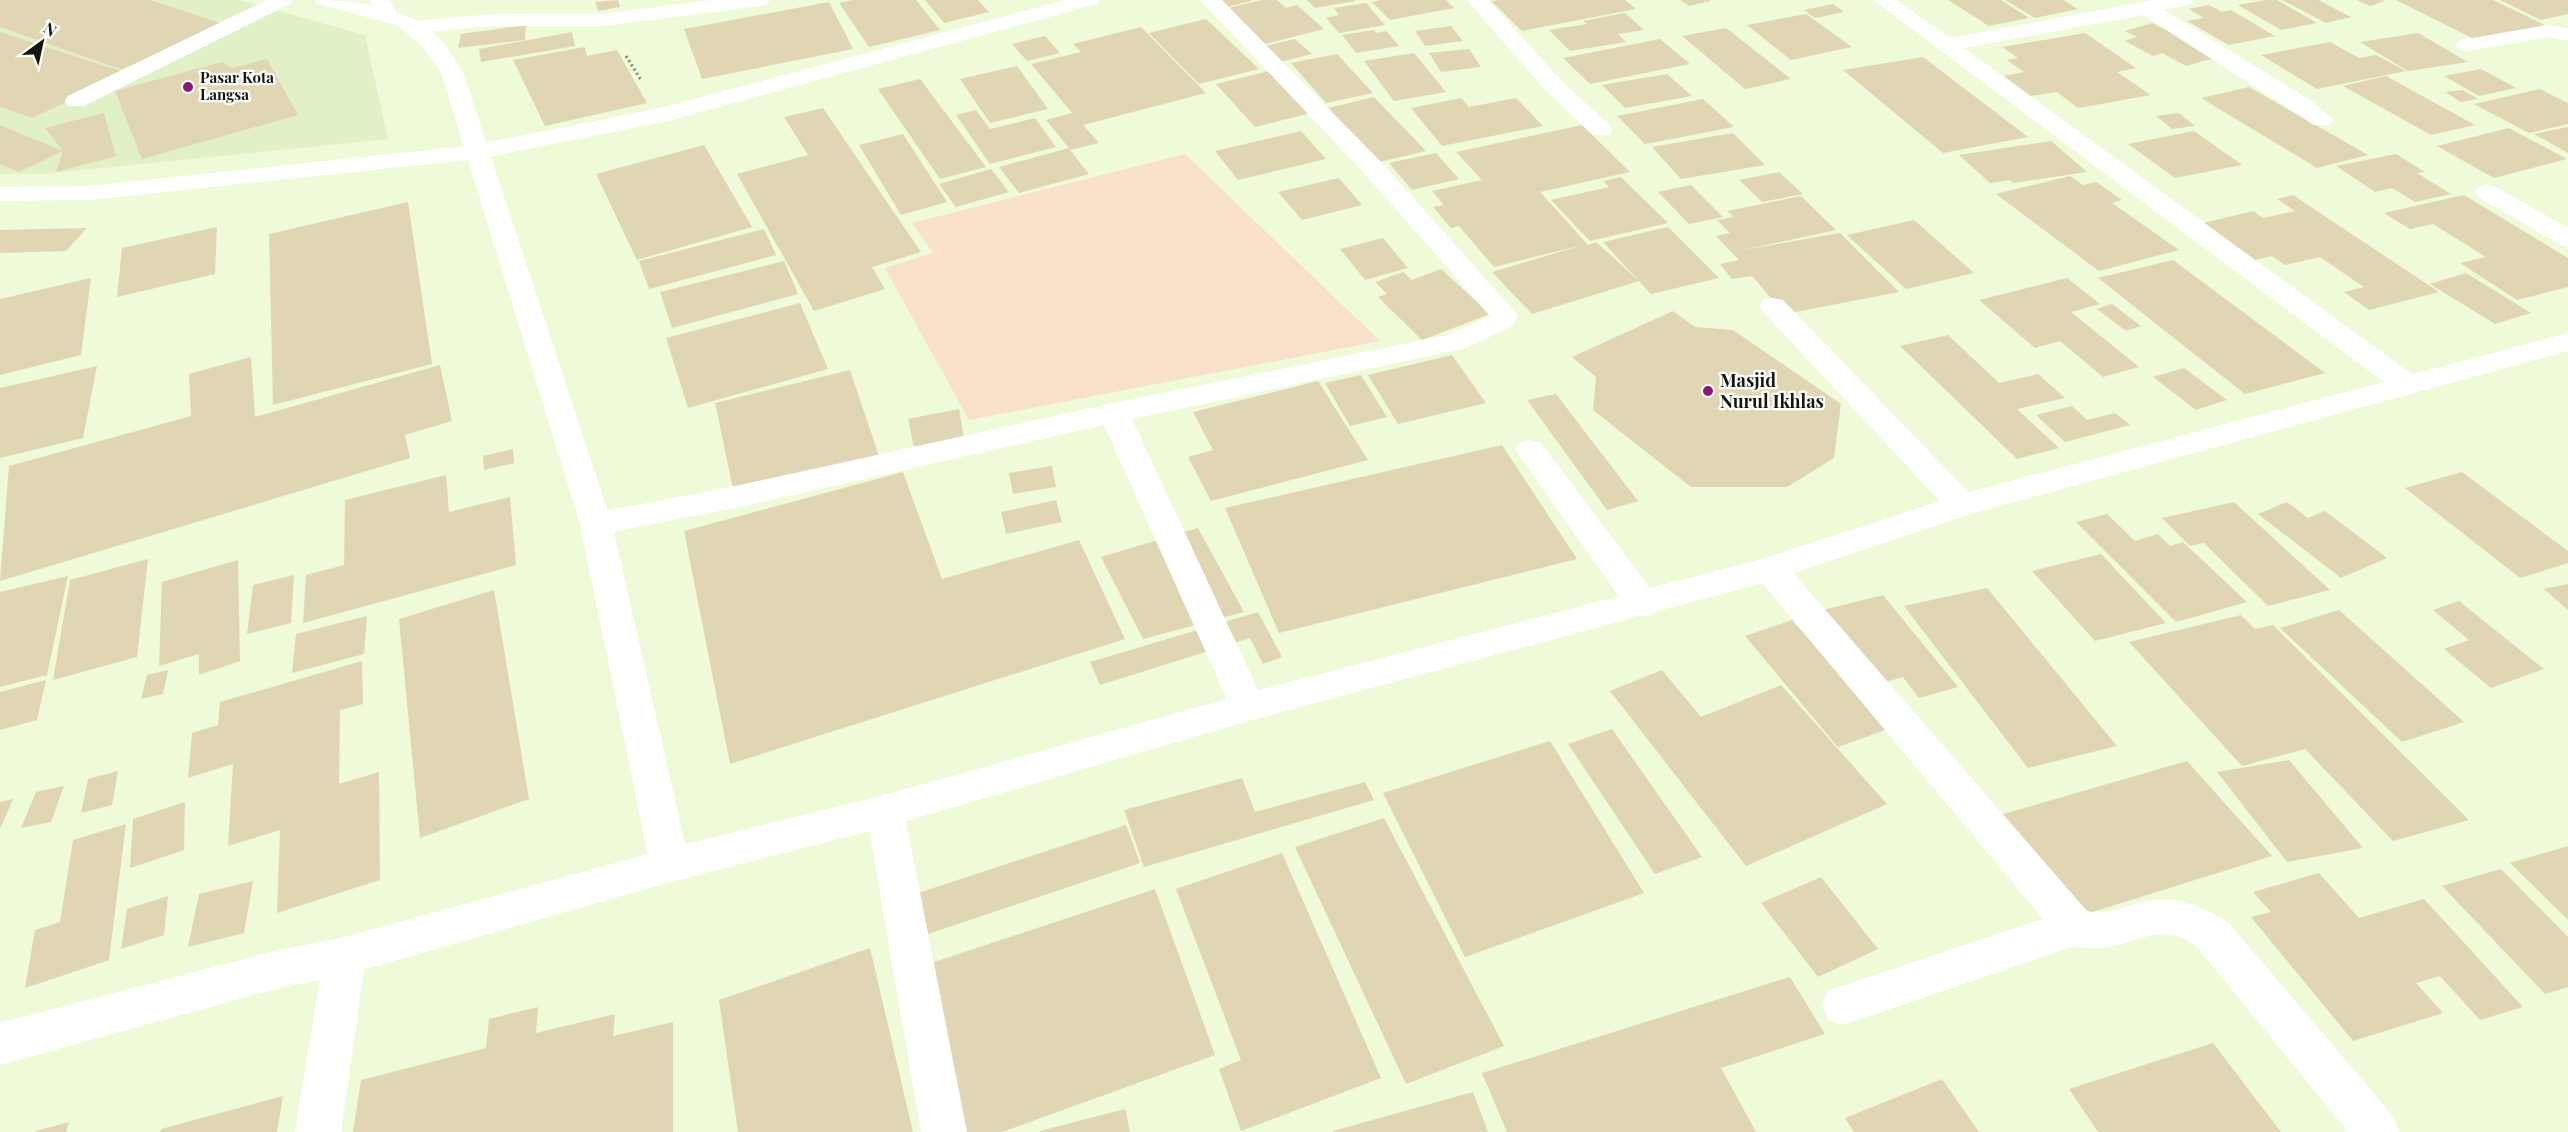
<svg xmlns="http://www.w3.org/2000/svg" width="2568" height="1132" viewBox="0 0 2568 1132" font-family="'Playfair Display',serif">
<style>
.built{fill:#e2f0c7}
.green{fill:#f8e0cb}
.building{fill:#e0d6b4}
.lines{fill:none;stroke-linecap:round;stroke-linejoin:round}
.path{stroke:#7f8771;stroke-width:3;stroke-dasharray:2 3;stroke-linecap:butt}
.minor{fill:#fff;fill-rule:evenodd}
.secondary{fill:#fff;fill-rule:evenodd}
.trunk{fill:#fff;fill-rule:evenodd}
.poi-dot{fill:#8d1879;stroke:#fff;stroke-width:2}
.labels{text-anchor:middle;stroke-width:4.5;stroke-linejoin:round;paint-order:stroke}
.far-poi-label{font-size:15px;font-weight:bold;fill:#14180c;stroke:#fff;text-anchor:start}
.poi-label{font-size:18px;font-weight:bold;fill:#14180c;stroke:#fff;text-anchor:start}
</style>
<rect width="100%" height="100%" fill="#eefad8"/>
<!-- built -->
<path class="built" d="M0,0H239L365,35L388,139L44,174H0Z"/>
<!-- green -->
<path class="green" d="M1185,154L1380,341L969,420L885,268L933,253L912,223Z"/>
<!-- building -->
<path class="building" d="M0,0H150L226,25L126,71L0,27Z
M618,0L620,7L598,11L595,2Z
M852,0H916L940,30L869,47L839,3Z
M925,0H978L989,12L944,23Z
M1215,0H1251V1L1223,8Z
M1262,0H1277L1286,8L1297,5L1324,29L1257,46L1219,10Z
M1307,0H1355V1L1315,8Z
M1381,0H1446L1454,8L1390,20L1372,2Z
M1499,0H1625L1636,9L1522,31L1491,1Z
M1680,0H1710V1L1689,6Z
M1948,0H2001L2029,18L1989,26Z
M2005,0H2063L2078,9L2035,18Z
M2266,0H2277L2317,23L2281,30L2238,5Z
M2282,0H2318L2351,17L2326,23Z
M2357,0H2382L2385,1L2370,6Z
M2396,0H2493L2545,25L2476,40Z
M2500,0H2568V14L2541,20Z
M829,2L853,49L702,79L684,29Z
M1366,3L1385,25L1339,33L1326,18L1339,15L1334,8Z
M1833,4L1844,12L1815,18L1804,10Z
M2209,5L2222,12L2231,10L2275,36L2229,45L2187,21L2204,18L2189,9Z
M1625,13L1644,30L1618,34L1626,42L1570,51L1549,30L1587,24L1583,21Z
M1806,14L1852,47L1791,60L1747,25Z
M1206,19L1259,69L1199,84L1149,33Z
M2152,23L2218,57L2186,66L2162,53L2153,56L2125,41L2137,37L2125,31Z
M526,25L525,40L458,48L461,34Z
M1451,26L1463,41L1425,46L1415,31Z
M1141,27L1206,93L1083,125L1099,143L1070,150L1089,174L1019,193L999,167L1069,148L1046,120L1072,113L1031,64L1081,52L1073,44Z
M1726,28L1791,79L1745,89L1682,36Z
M1374,30L1376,33L1386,31L1399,46L1356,53L1342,35Z
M0,32L127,73L32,118L0,107Z
M572,32L575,46L481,62L479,49Z
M2085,33L2136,68L2117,72L2151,95L2078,108L2057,92L2031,96L2004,76L2024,72L2007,60L2018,58L2002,47Z
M2418,33L2468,62L2408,71L2360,42Z
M1045,36L1060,53L1027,61L1012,44Z
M1295,39L1312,54L1276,63L1260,47Z
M1660,39L1690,64L1590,84L1563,58Z
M2330,42L2359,58L2376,55L2406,71L2317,89L2261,55Z
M585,47L587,56L617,50L647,103L545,126L513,60Z
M1469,49L1481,67L1441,72L1429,53Z
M1414,53L1446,92L1394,101L1364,61Z
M1337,54L1373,93L1326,103L1291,63Z
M1923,57L2028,137L1943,153L1843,70Z
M267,59L298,115L142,159L115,91L222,62L232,68Z
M1017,66L1048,109L990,123L960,79Z
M2481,69L2516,88L2479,96L2444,76Z
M1269,71L1311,113L1255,127L1216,84Z
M1667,74L1692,96L1625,108L1602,85Z
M2386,76L2475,125L2431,135L2343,86Z
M920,79L986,167L940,179L878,89Z
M2249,87L2368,155L2317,168L2201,98Z
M2540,89L2568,103V124L2529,133L2474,104Z
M2463,90L2478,99L2461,102L2445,92Z
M1374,97L1426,151L1375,163L1324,109Z
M1461,98L1469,107L1516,98L1543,126L1442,146L1411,108Z
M1703,99L1734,127L1645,144L1617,116Z
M823,108L921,252L872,267L885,289L814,311L737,174L808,155L784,117Z
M976,110L990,129L1035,118L1056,147L990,164L956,115Z
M104,113L116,156L56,172L63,151L45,128Z
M2179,113L2195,126L2172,129L2156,116Z
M0,125L63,151L19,172L0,164Z
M1582,125L1630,172L1540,192L1588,245L1596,242L1639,281L1532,314L1492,272L1583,245L1494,267L1459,226L1451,228L1433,207L1444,205L1432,191L1482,180L1456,152Z
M2568,127V153L2534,134Z
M2509,128L2567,159L2494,178L2437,146Z
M1301,131L1326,159L1238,180L1215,151Z
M2194,131L2242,165L2175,178L2128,144Z
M1733,133L1765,165L1681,179L1652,147Z
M903,134L947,202L901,215L859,145Z
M2051,141L2087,172L2013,183L2010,180L1990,183L1959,155Z
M704,145L752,227L637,260L596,174Z
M1436,153L1459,179L1412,190L1389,163Z
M2396,154L2425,172L2417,173L2451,194L2415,202L2392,188L2375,192L2336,166Z
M991,169L1009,192L956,207L939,184Z
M1779,172L1803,194L1762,202L1739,180Z
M2070,176L2083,185L2096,182L2122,200L2112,203L2179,250L2099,271L1996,194Z
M1621,177L1668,223L1590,241L1551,200L1609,187L1603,181Z
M1339,178L1362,205L1302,220L1278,192Z
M1691,185L1723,217L1689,224L1658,192Z
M2293,195L2439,292L2369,310L2344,292L2364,287L2320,257L2285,265L2272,256L2251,261L2199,224L2253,211L2263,218L2295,211L2277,199Z
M2464,195L2568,258V287L2517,300L2460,263L2486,257L2433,224L2410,229L2384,213Z
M1801,196L1836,230L1743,250L1840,233L1899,292L1785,314L1752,276L1732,279L1720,264L1739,260L1716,236L1730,233L1717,220L1734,217L1727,211Z
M408,202L432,364L273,405L269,234Z
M1914,220L1974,273L1906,289L1847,235Z
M217,227L215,274L117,297L122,248Z
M1668,227L1719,278L1651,294L1603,242Z
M87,228L66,251L0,253V230Z
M764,229L776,255L649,289L639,261Z
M1383,238L1408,268L1365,280L1340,249Z
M2173,260L2325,373L2245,394L2098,278Z
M784,261L798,294L672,328L660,292Z
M1441,269L1490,314L1422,340L1378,297L1387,294L1375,282L1403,272L1412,280Z
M2466,273L2531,313L2495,324L2430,284Z
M91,278L81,355L0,375V299Z
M2067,278L2100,304L2071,312L2139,367L2103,377L2060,341L2035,348L1979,300Z
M800,303L828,369L688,408L666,338Z
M2112,304L2141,326L2126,331L2097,309Z
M1673,311L1695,327L1733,330L1841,404L1834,458L1787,487H1691L1593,410L1596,377L1572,357Z
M1948,335L1999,383L2038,374L2065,398L2017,409L2059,448L2017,459L1900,346Z
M1452,355L1486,403L1398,424L1368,375Z
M251,357L255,417L440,365L452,421L405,435L410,458L0,581L9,466L191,416L189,374Z
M97,366L83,438L0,458V388Z
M2184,368L2227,400L2196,410L2153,377Z
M850,370L879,456L734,493L715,403Z
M1361,375L1387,417L1350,426L1325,383Z
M1318,381L1368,460L1211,501L1188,457L1213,450L1193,412Z
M1556,394L1638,501L1607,510L1527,400Z
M2072,406L2087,420L2115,413L2130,425L2065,442L2036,415Z
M959,409L964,438L914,448L908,419Z
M1502,445L1577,559L1279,633L1225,508Z
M513,449L514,463L484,470L483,456Z
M1052,466L1056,487L1013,494L1009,473Z
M903,472L942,579L1079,540L1125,639L730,764L684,531Z
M2462,472L2568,551V563L2520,578L2405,488Z
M446,475L449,512L510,497L516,565L303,623L306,575L344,565L345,500Z
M1056,500L1062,522L1006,534L1001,512Z
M2234,502L2330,590L2268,606L2204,543L2190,546L2162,518Z
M2287,502L2308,518L2325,511L2387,558L2341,578L2258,514Z
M2107,514L2135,541L2158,534L2170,546L2183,542L2247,602L2176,622L2076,522Z
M1198,528L1244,612L1143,639L1101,557Z
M2101,554L2166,623L2095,641L2032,571Z
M148,559L137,657L53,680L70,580Z
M238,560L240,661L199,675V654L159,666L162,582Z
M294,575L291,623L247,634L253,585Z
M68,576L47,675L0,687V592Z
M2568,584V610L2544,589Z
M1987,588L2117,746L2028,768L1904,606Z
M494,590L529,799L420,838L399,619Z
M1883,595L1958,687L1919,698L1903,677L1879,684L1823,610Z
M2459,601L2544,669L2491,688L2444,649L2469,640L2433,610Z
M2339,610L2464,722L2402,742L2280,628Z
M1258,612L1282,657L1263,664L1250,638L1100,685L1090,662Z
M2241,615L2255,629L2273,625L2469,820L2393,841L2305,749L2242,766L2129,642Z
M367,616L364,654L292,673L296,634Z
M1792,620L1888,729L1838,747L1745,636Z
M362,661L363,704L340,710L339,784L379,772L380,880L277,913L280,830L228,846L233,764L188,778L192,733L218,725L220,702Z
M168,670L163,694L141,699L147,675Z
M1662,670L1701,717L1781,685L1887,804L1746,866L1610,691Z
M46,680L37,720L0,730V692Z
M1612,729L1702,857L1655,874L1568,744Z
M1550,741L1644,893L1465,957L1383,793Z
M2289,760L2363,848L2287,862L2217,772Z
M2187,761L2272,856L2070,919L1993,817Z
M118,771L112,805L81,813L88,779Z
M1242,778L1255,812L1365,782L1374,800L1144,867L1124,810Z
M64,786L51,822L21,828L36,792Z
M13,799L0,829V802Z
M185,802L184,850L130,868L133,819Z
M1384,818L1504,1046L1406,1084L1295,847Z
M126,824L109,960L25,988L35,930L60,922L73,840Z
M1126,825L1140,863L928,934L918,893Z
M2568,846V920L2510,863Z
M1282,853L1381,1078L1241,1131L1219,1069L1241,1060L1176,889Z
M2501,869L2568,937V987L2545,994L2442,886Z
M2319,873L2359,918L2424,899L2523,1007L2480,1020L2440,976L2416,983L2443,1013L2353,1041L2251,917L2271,912L2253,892Z
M1821,877L1878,949L1818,977L1761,903Z
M253,881L244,933L188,947L199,894Z
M1155,889L1215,1055L1002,1132H966L928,964Z
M168,896L164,935L121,949L127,909Z
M870,948L913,1132H738L719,1000Z
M1790,977L1825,1034L1721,1068L1756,1132H1507L1482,1073Z
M538,1007L536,1033L615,1014L613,1036L673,1022V1132H353L361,1080L486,1048L489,1019Z
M2213,1043L2281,1132H2098L2069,1089Z
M1942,1079L1979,1132H1854L1845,1118Z
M1473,1092L1488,1132H1333V1131Z
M283,1096L277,1132H160L161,1129Z
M1125,1109L1130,1132H1040V1131Z
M69,1122L66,1132H36V1131Z"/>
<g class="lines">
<!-- path -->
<path class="path" d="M626,56L641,80"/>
<!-- minor -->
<path class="minor" d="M267,0H293L290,4L84,106H68L65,101L68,96Z
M370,0H390L397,15L394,19H380Z
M711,0H770L767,4L760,6L603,26H494L414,33L406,32L403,27L406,22L414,21L494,14H603Z
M1066,0H1100L1097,4L671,120L476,159L90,200L0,201V187L90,186L476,145L661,108Z
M1200,0H1222L1382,163L1518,315L1513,326L1466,348L1132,419L1266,707L1261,717L1248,721L1235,717L1104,425L740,507L596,535L585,532L580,524L585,516L596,513L740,485L1114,403L1448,335L1490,316L1364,173Z
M1467,0H1488L1563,82L1609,125L1613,130L1609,135H1593L1547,92Z
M1873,0H1897L1950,38L2154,0H2194L2191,4L2164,10L2310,100L2334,120L2330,125H2314L2143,15L1964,48L2416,377L2421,384L2416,391L2406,393L2396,391Z
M2547,25L2568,29V41L2547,37L2467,51L2459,50L2456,45L2459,40L2467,39Z
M2487,185L2496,187L2568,228V247L2559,244L2478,197L2475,192L2478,187Z
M1773,298L1783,300L1973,497L1978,505L1973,513L1962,516L1951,513L1763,312L1759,306L1763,300Z
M1530,440L1541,443L1655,595L1660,604L1655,613L1643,617L1631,613L1515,450L1519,443Z
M1770,557L1782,560L2087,911C2104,915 2122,908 2138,903C2172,894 2199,904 2228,922L2393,1116L2400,1132H2348L2198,948C2191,943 2183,936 2173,935C2137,931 2117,955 2075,946L1843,1025L1828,1019L1822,1005L1828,991L2043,919L1758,578L1753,569L1758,560Z
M885,795L899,799L904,811L967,1132H921L866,811L871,799Z
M345,937L360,942L366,956L341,1132H295L324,956L330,942Z"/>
<!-- secondary -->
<path class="secondary" d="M315,0C357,0 403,6 436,35C446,44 455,60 463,72L612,524L690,865L684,877L670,882L656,877L650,865L580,524L441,72L422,46L397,25L318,4Z"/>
<!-- trunk -->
<path class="trunk" d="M2568,333V351L1970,514L1770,581L1248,721L885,827L670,882L345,975L275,989L0,1065V1023L275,951L345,937L670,848L885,795L1248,693L1766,558L1962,494Z"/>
</g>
<!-- markers -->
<g class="poi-dot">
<circle cx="188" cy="87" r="6"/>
<circle cx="1708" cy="391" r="6"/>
</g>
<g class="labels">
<!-- far-poi labels -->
<g class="far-poi-label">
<text x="200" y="83">Pasar Kota<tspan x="200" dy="17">Langsa</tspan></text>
</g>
<!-- poi labels -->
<g class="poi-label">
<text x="1720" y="387">Masjid<tspan x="1720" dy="21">Nurul Ikhlas</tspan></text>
</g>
</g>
<!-- north arrow -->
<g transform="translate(42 42) rotate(33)" stroke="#ffffff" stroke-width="4.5" paint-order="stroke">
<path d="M0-4.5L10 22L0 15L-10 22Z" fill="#14180c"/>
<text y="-9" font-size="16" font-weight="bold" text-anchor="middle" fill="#14180c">N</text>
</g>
</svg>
